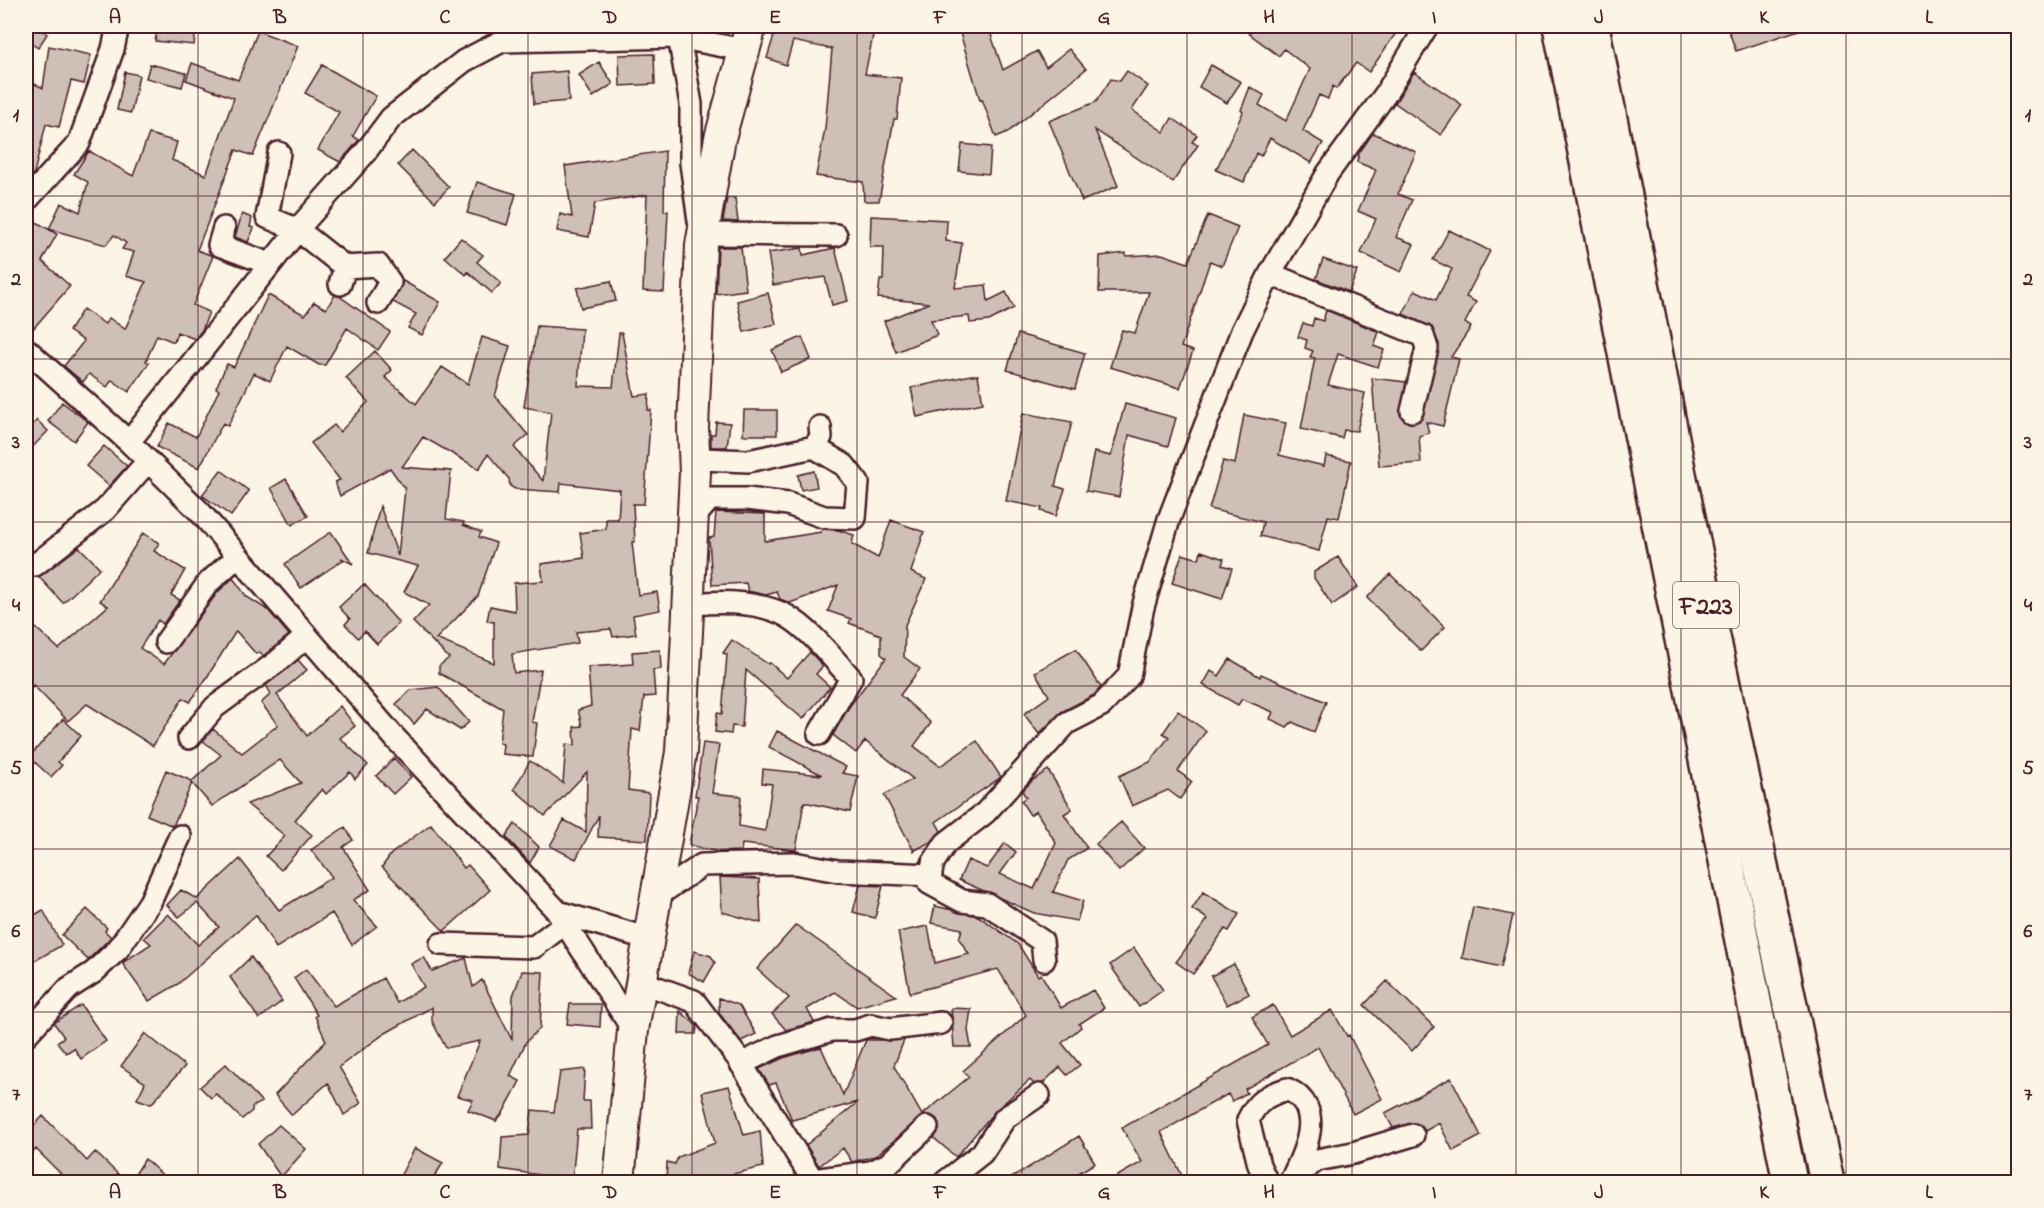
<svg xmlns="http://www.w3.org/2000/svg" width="2044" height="1208" viewBox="0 0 2044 1208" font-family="'Indie Flower',sans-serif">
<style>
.building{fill:#cfc0b7;stroke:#4a1f2b;stroke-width:1.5;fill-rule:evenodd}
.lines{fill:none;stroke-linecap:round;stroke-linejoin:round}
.minor-casing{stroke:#4a1f2b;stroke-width:26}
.secondary-casing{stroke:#4a1f2b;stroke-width:34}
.primary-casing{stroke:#4a1f2b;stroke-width:38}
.minor{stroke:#fcf5e5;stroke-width:21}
.secondary{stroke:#fcf5e5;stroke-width:30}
.primary{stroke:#fcf5e5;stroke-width:33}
.grid{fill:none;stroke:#4a1f2b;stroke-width:1.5;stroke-opacity:0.55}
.labels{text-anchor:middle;stroke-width:4.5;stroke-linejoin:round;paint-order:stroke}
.shield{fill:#fcf5e5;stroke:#7f5f63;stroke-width:1.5}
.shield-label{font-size:26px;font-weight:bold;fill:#4a1f2b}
.neatline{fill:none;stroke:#4a1f2b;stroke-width:2}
.grid-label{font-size:20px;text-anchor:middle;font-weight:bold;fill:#4a1f2b}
</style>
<rect width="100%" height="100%" fill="#fcf5e5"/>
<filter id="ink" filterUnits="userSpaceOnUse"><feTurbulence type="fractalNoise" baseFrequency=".0167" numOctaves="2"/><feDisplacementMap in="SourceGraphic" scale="12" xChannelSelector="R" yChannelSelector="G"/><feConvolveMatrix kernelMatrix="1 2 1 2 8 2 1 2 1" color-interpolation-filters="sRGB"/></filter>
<g filter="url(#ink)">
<!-- building -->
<path class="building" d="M26,26H45L41,30L47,34L38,48L26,40Z
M158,26H196L194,45L155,41Z
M777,26H875L865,74L901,78L897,119H894L879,201H864L863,182L816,176L825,129L832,49L793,41L786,65L767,58Z
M958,26H988L1003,70L1037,51L1046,67L1069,49L1086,69L1008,132L996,137L982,99L980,100Z
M1239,26H1401L1369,72L1356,63L1336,89L1333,86L1328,99L1319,95L1303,131L1323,143L1311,163L1270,138L1261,156L1256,153L1244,182L1216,170L1243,112L1241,110L1250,87L1264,95L1259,105L1286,121L1310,69L1284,49L1279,56Z
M1727,26H1804L1805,28L1736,51Z
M258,31L298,46L253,156L236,150L197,250L213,256L193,305L209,312L202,330L195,339L177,332L174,342L157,335L146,361L149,363L129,392L112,380L107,387L89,374L83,382L64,366L84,341L69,331L83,309L105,324L109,318L125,329L146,282L126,276L134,252L122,249L126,243L114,235L106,245L49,229L61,203L80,212L88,182L74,174L89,151L133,176L149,134L177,142L172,160L206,175L234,98L186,80L192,63L238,80Z
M49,46L91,55L84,84L71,81L59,127L46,124L34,173L26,183V80L43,88Z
M654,54L655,84L620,86L619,55Z
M599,62L613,84L593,97L579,75Z
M150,64L186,73L182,87L146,78Z
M322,65L376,96L353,136L359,140L340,162L318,150L339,112L305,93Z
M1211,65L1241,82L1227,103L1199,87Z
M567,71L569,101L534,104L532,74Z
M1127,71L1148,86L1132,110L1164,132L1172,118L1197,135L1192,142L1198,145L1173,182L1095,130L1118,186L1082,201L1049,121L1096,102L1111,79L1120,81Z
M125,72L139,75L131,113L117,110Z
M1414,72L1462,105L1441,135L1395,103Z
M1373,133L1416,152L1398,194L1412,200L1396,237L1414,244L1401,272L1361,253L1376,219L1358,211L1376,170L1357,162L1359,153Z
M962,144L991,147L989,174L959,171Z
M412,150L449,187L435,202L398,165Z
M665,151L664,211H668L664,292L643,291L647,195L595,203L589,237L557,231L560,214L572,217L565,166Z
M477,182L516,194L507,225L467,213Z
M727,198H735L738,222L723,221Z
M242,214L252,218L250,227L254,228L248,242L235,237Z
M1208,215L1238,227L1222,266L1210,261L1181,347L1193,351L1180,388L1110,367L1122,330L1135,333L1149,292H1099L1100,256L1126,253V256L1162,254L1188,263Z
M26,216L57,234L42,261L70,286L26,337Z
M871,216L947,220L946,241L962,243L955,288L986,285L988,301L1006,292L1014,308L989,321L970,323L969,316L931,320L937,335L896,352L884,321L929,303L878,298L880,280H883L884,247H870Z
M1449,230L1490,251L1466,297L1476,302L1465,323L1471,327L1451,357L1459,359L1443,426L1426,422L1429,433L1419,436L1421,463L1379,466L1372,378L1406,382L1400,415L1410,423L1422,419L1439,344L1432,327L1403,314L1415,290L1436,300L1452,269L1433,260Z
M461,238L483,255L477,262L501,283L492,293L468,272L466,275L445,257Z
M718,247H741L746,290L716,294Z
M802,248L803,255L835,248L848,301L832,305L825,277L773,285L768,253Z
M1323,259L1357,271L1349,292L1316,279Z
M403,281L440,302L422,335L408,328L416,314L393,302Z
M611,281L616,301L581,308L577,288Z
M768,293L776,324L744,332L737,301Z
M268,295L305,315L314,302L326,309L335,295L339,296L390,332L378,350L347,328L325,365H319L287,346L270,381L254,373L228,426L223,423L199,468L157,447L169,423L196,437L219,390L216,388L227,364L234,367Z
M1326,310L1379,332L1374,346L1384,350L1378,367L1338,354L1328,385L1365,393L1357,431L1344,430L1342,438L1301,429L1315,358L1310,357L1313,351L1305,348L1307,340L1298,337L1303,323L1312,326L1314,318L1323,321Z
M537,326L582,329L578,386L613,387L619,333H622L634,396L649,394L648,410H651L644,504H633L635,542H632L638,595L657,592L660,610L633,615L636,634L613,637L611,629L576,632L578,643L512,654L514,673L541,670L532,722L537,723L533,757L502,754L503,744L499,743L503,709L439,673V666L449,658L413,622L429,605L404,592L418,566L368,553L380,506L398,556L405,489L390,468L340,496L335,482L340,480L311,443L334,425L340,432L368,402L346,378L375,351L392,370L385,377L416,404L442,367L468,384L482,337L510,346L495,396L528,435L514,447L543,481L551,412L524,407ZM423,437L479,469L488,454L509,479L510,486L515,489L560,492L561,483L620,490L618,519H606V529L580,533L584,558L541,564L543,581L514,583L515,611L490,606L487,621L494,622V663L436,639L478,596L496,543L479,537L481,532L463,525L464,522L446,519L451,471L402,467Z
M1018,334L1085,353L1075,389L1007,370Z
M802,337L811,359L781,372L772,350Z
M971,375H978L983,403L917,417L911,388Z
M62,402L88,422L74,441L48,421Z
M1125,404L1176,418L1168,446L1129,435L1119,497L1086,491L1094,452L1111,456Z
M744,410H777V435H743Z
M1023,413L1072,422L1055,486L1065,489L1056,516L1041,511L1042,508L1006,501Z
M1244,415L1286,423L1279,455L1324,466L1326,456L1351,461L1339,518L1328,516L1319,551L1260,536L1263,522L1209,509L1223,461L1235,464Z
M37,420L48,431L26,454V432Z
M716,422L730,423L727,447H711V434H715Z
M104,446L127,466L109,486L86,466Z
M221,470L249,491L231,516L202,495Z
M814,471L817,487L801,490L798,475Z
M286,479L308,516L292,525L271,488Z
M716,512L765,514V541L821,532L822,529L838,530L854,535L852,544L878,558L891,520L924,532L911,572L926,579L905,625L904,657L920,669L900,695L931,723L914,746L940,766L977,741L1001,777L936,822L941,831L932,841L914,851L884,795L913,779L865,741L856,753L833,735L849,707L886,658L881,654V635L849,623L851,619L828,611L838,585L790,603L780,599L777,592L766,595L748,591L746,583L712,585L709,538L714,537Z
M331,532L353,564L341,558L343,560L301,588L285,564Z
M143,533L159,543L154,551L185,570L171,595L180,600L163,624L158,620L140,648L164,664L218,592L233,578L247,597L268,610L289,635L263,656L260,652L256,654L236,631L204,682L190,702L183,698L153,746L87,704L68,721L33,685L26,698V619L59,649L108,606L100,601Z
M79,547L100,568L63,603L39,577Z
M1201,551L1224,559L1222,565L1232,568L1222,599L1172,583L1182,554L1199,559Z
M1338,557L1358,587L1332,605L1314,578V572Z
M1390,574L1445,627L1421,651L1367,598Z
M364,584L399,623L377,644L365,631L358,638L345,624L350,619L339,607Z
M732,640L768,664L770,663L787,678L810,652L823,666L816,674L830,687L803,719L746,670L742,727L732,726L731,734L715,732L717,713L722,714L727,655L723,653Z
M1076,649L1101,687L1094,695L1061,712L1039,734L1024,714L1049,696L1035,672Z
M660,650L661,669L653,670L655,696L644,697L640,731L632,729L628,790L649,793L647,840L598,837L599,815L576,859L550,846L564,820L586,832L587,772L545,816L514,789L530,761L563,783L566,744L575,745L574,727L582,726L578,710L591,706L588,667L633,664L632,652Z
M1230,659L1260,677L1261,674L1326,702L1314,732L1292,722L1287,727L1270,719L1273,712L1242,699L1238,705L1203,685L1211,671L1219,676Z
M298,660L307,670L277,695L307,736L340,706L355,726L340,738L368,765L355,779L350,772L326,794L322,789L295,820L312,835L281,870L266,856L285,836L247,804L301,783L280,760L212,806L192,783L173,826L147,815L166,770L192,781L221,755L203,741L213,729L242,753L278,725L261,703L271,694L266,685Z
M438,687L469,722L460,730L427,709L414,724L396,704L411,690Z
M1178,711L1206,731L1178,771L1192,782L1180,799L1168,790L1132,806L1119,776L1150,762L1169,737L1163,733Z
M63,719L81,736L58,762L62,765L51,777L29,757Z
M777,731L846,767L842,773L858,776L850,812L804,802L796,850L742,844L741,851L718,852L689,845L698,796H695L703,743L719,745L712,793L741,796L739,826L765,831L772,784L762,783L763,769L822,775L769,747Z
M394,758L411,777L393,794L376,776Z
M1048,770L1072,809L1064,814L1087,848L1068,860L1053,892L1083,901L1077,921L1034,913L959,880L968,860L987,868L1005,843L1016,852L1000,874L1034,889L1056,843L1036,811L1030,815L1021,801L1026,797L1022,791L1032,781Z
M1121,822L1144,848L1119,871L1096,844Z
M431,824L464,868L468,865L490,890L444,931L382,867L391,854Z
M515,824L539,847L530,863L506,837Z
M345,827L353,840L343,847L370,890L353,900L377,926L352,945L332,913L276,948L256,915L178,984L149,1001L122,963L151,944L144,938L168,914L198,945L219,927L197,903L179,917L167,905L181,890L197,899L240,859L279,910L332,877L311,850Z
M720,877L759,879L761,923L722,912Z
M860,885L883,886L875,918L853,912Z
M1203,892L1239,914L1229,931L1225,929L1193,974L1176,962L1208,919L1192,909Z
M935,906L978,916L1018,944L1038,976L1041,974L1061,1008L1093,990L1104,1008L1079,1024L1081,1027L1062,1043L1080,1065L1067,1075L1060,1067L1043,1083L1034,1084L1030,1080L995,1111L956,1157L934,1138L939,1130L937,1119L925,1115L875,1156L852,1162L843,1148L819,1166L806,1145L858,1102L792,1120L776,1083L769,1085L759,1069L783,1058L821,1047L843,1095L866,1040H904L894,1066L922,1115L969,1077L963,1071L1026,1015L998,969L910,993L898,932L928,926L935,963L969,954L959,939L962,929L931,923Z
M1473,907L1513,915L1501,967L1462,958Z
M87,909L107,928L105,931L111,937L88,960L62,935Z
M43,910L62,945L26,966V920Z
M796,925L896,996L857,1007L835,992L807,1009L814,1022L786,1030L772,1014L789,998L757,969Z
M1134,948L1163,990L1139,1007L1110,965Z
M694,951L711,956L715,963L704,982L688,973Z
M251,957L282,1001L259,1019L230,977Z
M424,957L432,971L466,958L473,987L482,980L512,1040L513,996L522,971L543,972L540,1028L526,1042L510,1076L520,1081L503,1113L496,1121L468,1110L473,1100L457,1096L480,1041L446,1048L432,1021V1007L384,1034L339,1067L361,1103L344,1115L328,1083L292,1115L275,1095L326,1041L315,1016L317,1015L294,978L306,969L334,1006L383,978L397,1003L424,987L411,964Z
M1234,964L1249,994L1227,1005L1211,976Z
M1387,981L1434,1027L1412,1051L1364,1005Z
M719,998L739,1005L756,1034L741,1041L719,1013Z
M570,1004H601L600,1027L567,1024Z
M81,1005L106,1041L81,1059L74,1048L66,1053L57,1042L64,1037L54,1023Z
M1273,1005L1290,1035L1332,1010L1347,1036L1349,1035L1382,1099L1353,1114L1318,1047L1245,1089L1247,1093L1232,1101L1228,1094L1161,1132L1185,1182H1107L1142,1162L1122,1128L1268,1045L1252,1017Z
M951,1008L971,1009L968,1030L971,1047H954Z
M680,1011L697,1026L696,1034H679Z
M145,1033L185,1066L151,1104L137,1099L145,1083L121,1066Z
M226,1064L262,1102L252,1107V1111L242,1119L216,1094L211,1098L200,1087Z
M585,1069L583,1101H590L591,1129H577L572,1182H553V1177L500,1169L502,1137L529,1135L532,1110L554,1112L560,1072Z
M1451,1078L1481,1136L1453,1151L1439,1123L1425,1131L1415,1123L1393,1128L1385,1113Z
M729,1086L744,1135L760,1131L763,1167L698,1182H666L667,1162L675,1164L678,1157L715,1143L702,1092Z
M43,1116L87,1161L95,1152L119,1175L112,1182H69L36,1149L26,1160V1134Z
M279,1125L306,1149L281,1177L258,1144Z
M1079,1136L1095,1163L1064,1182H1005Z
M415,1148L443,1163L431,1182H397Z
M145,1159L170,1182H142L134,1176Z"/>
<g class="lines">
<!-- minor casing -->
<g class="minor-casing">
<path id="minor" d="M677,26L691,104V163L699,221
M279,153L267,217L298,230L345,267L340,284
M26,201L79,143L113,49L118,26
M224,228L219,245L270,264
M703,234L836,235
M345,267L378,265L390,282L378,303
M1270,274L1423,336L1427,348L1412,411
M26,349L129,442L200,512L395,738L558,912L633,1030
M129,442L304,222L364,154L391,118L464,61L502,41L677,37L744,50
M695,473L703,459L748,461L814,447L821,437L820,427
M691,521L710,499H747L788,504L824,517L855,518L858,483L844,465L814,447
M35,565L105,510L148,461
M687,619L696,604C724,601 762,602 787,616C812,631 832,658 851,678L819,734
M166,642L208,583L238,556
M189,738L215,707L278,661L307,636
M654,898L702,865L794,863L838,871L931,875
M558,912L649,939
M441,944L534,947L565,923
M1044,960L1042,941L987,904L962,901L929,883L933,863L946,843L985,813L1067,723L1102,705L1129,676L1143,607L1169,519L1242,331L1270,274L1328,173L1385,95L1427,26
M641,982L694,1001L737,1057L814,1182
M26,1035L69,988L94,972L118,949L150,902L180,836
M741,1064L778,1046L832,1030H855L871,1025L890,1029L941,1023
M1294,1177L1317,1160L1353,1153L1413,1135
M813,1180L871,1172L888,1164L927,1127
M945,1182L982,1153L1005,1118L1039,1095
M1267,1182L1259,1165L1248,1120C1257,1101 1267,1095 1287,1089C1327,1107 1305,1153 1290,1182"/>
</g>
<!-- secondary casing -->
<g class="secondary-casing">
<path id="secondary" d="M619,1182L633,1030L681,752L695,473L693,428L701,245L720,138L751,26"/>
</g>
<!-- primary casing -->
<g class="primary-casing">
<path id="primary" d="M1560,26L1790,1182
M1592,26L1679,474L1827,1182"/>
</g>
<!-- minor -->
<use href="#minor" class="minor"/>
<!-- secondary -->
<use href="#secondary" class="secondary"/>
<!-- primary -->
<use href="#primary" class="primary"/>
</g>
</g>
<!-- grid -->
<path class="grid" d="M198,26V1182M363,26V1182M528,26V1182M692,26V1182M857,26V1182M1022,26V1182M1187,26V1182M1352,26V1182M1516,26V1182M1681,26V1182M1846,26V1182M26,196H2018M26,359H2018M26,522H2018M26,686H2018M26,849H2018M26,1012H2018"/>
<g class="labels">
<!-- shield labels -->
<rect class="shield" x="1673" y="582" width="66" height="46" rx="4.5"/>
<g class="shield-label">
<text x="1706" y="614">F223</text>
</g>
</g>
<!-- margin -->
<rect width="2044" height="1208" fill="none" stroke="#fcf5e5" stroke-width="66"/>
<rect x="33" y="33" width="1978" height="1142" class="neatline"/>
<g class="grid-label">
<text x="115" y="23">A</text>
<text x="280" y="23">B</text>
<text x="445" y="23">C</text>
<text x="610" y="23">D</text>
<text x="775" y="23">E</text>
<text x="940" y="23">F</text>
<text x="1104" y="23">G</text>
<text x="1269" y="23">H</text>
<text x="1434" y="23">I</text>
<text x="1599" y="23">J</text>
<text x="1764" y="23">K</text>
<text x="1929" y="23">L</text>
<text x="16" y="121">1</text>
<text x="2028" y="121">1</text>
<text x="16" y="285">2</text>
<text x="2028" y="285">2</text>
<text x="16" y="448">3</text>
<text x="2028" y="448">3</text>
<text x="16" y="611">4</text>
<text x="2028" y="611">4</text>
<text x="16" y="774">5</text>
<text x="2028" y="774">5</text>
<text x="16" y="937">6</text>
<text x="2028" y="937">6</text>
<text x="16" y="1100">7</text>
<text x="2028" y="1100">7</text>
<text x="115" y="1198">A</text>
<text x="280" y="1198">B</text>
<text x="445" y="1198">C</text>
<text x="610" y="1198">D</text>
<text x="775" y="1198">E</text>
<text x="940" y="1198">F</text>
<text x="1104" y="1198">G</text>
<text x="1269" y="1198">H</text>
<text x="1434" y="1198">I</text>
<text x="1599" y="1198">J</text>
<text x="1764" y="1198">K</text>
<text x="1929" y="1198">L</text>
</g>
</svg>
